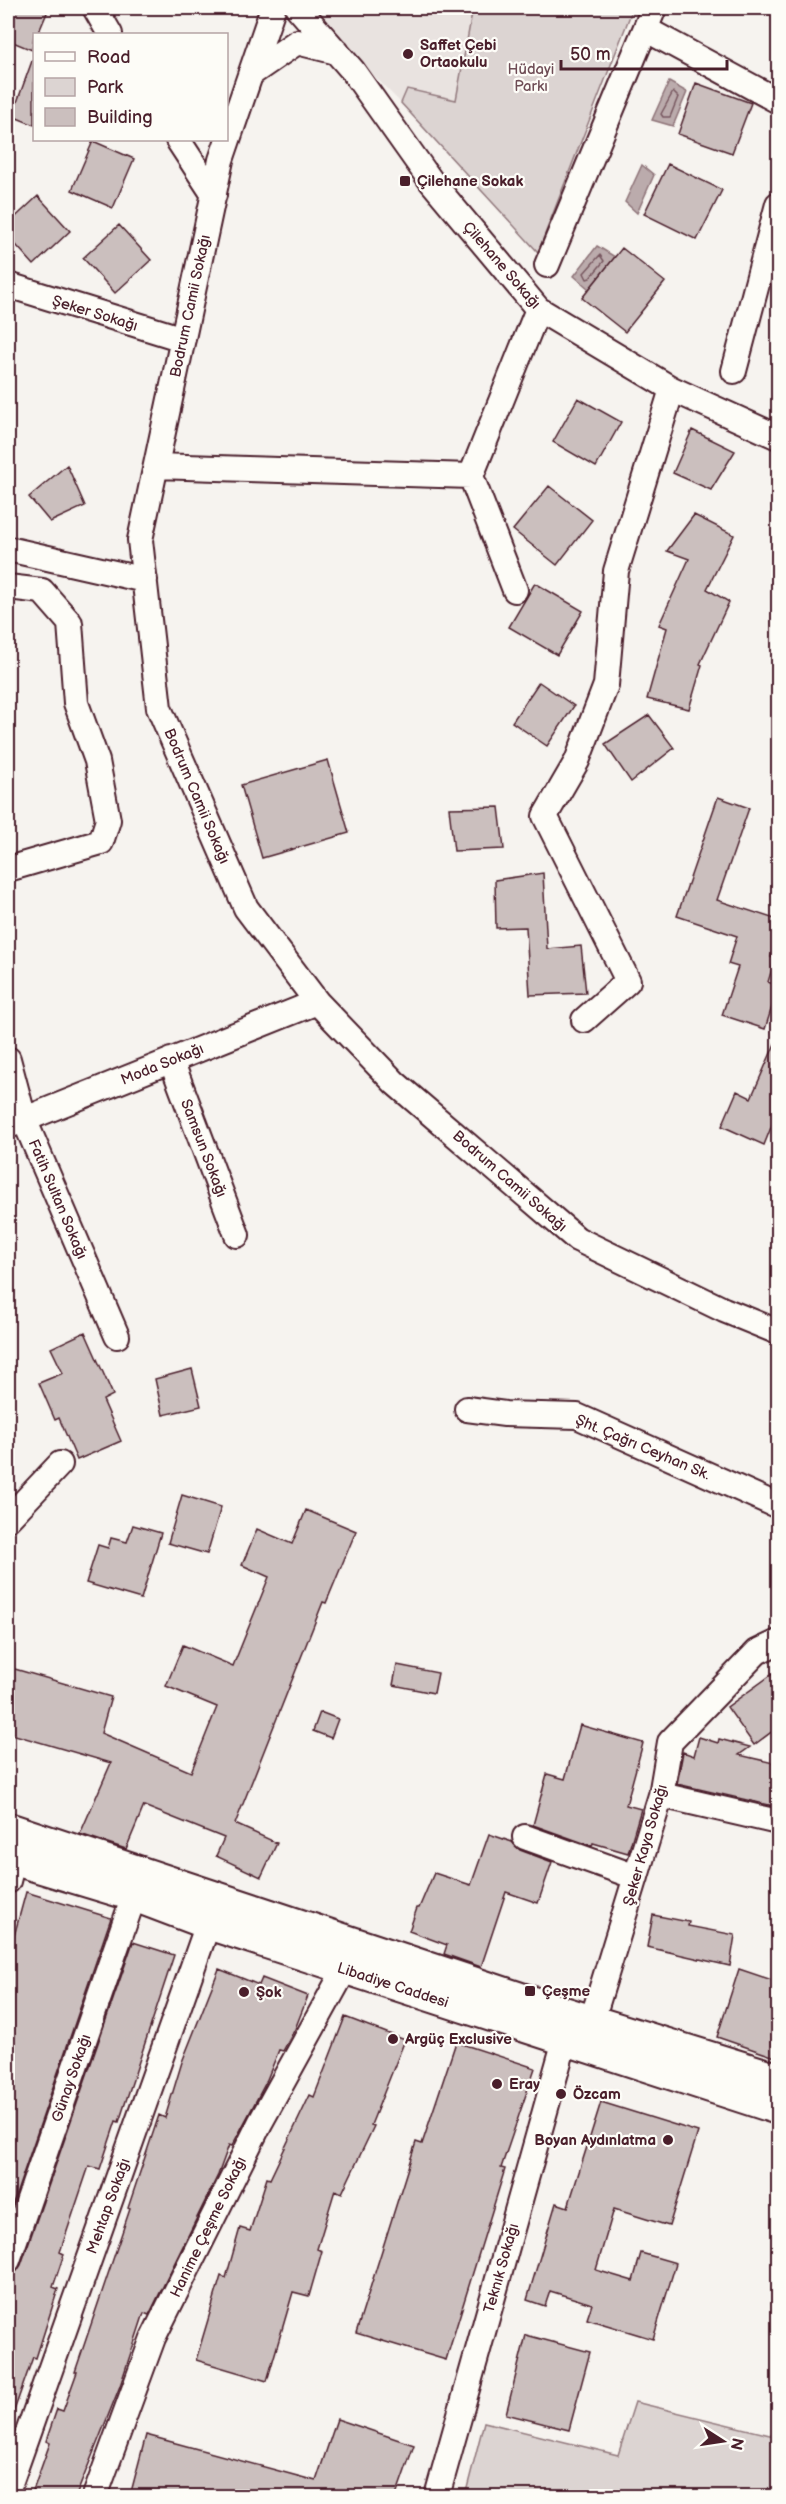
<svg xmlns="http://www.w3.org/2000/svg" width="786" height="2504" viewBox="0 0 786 2504" font-family="'Balsamiq Sans',sans-serif">
<style>
.built{fill:#e9e3e0}
.green{fill:#dcd4d2;stroke:#937a7e;stroke-width:1.5}
.water{fill:#bbabac;stroke:#8e7378;stroke-width:1.5}
.lines{fill:none;stroke-linecap:round;stroke-linejoin:round}
.shore{stroke:#77575f;stroke-width:1.5}
.building{fill:#cbbfbe;stroke:#4a1f2b;stroke-width:1.5}
.minor-casing{stroke:#4a1f2b;stroke-width:28}
.major-casing{stroke:#4a1f2b;stroke-width:34}
.minor{stroke:#fdfcf7;stroke-width:24}
.major{stroke:#fdfcf7;stroke-width:30}
.poi-dot{fill:#4a1f2b;stroke:#fdfcf7;stroke-width:2}
.labels{text-anchor:middle;stroke-width:4.5;stroke-linejoin:round;paint-order:stroke}
.poi-label{font-size:15px;font-weight:bold;fill:#4a1f2b;stroke:#fdfcf7;text-anchor:start}
.park-label{font-size:15px;fill:#6e4c55;stroke:#fdfcf7}
.street-label{font-size:15px;fill:#4a1f2b;stroke:#fdfcf7}
</style>
<rect width="100%" height="100%" fill="#f6f3ef"/>
<filter id="ink" filterUnits="userSpaceOnUse"><feTurbulence type="fractalNoise" baseFrequency=".0167" numOctaves="2"/><feDisplacementMap in="SourceGraphic" scale="12" xChannelSelector="R" yChannelSelector="G"/><feConvolveMatrix kernelMatrix="1 2 1 2 8 2 1 2 1" color-interpolation-filters="sRGB"/></filter>
<g filter="url(#ink)">
<!-- built -->
<path class="built" d="M319,8H473L456,100L407,89L401,103L317,18Z"/>
<!-- green -->
<path class="green" d="M473,8H633L538,252L401,103L407,89L456,100Z
M635,2402L778,2437V2496H465L484,2422L618,2455Z"/>
<!-- water -->
<path class="water" d="M669,82L687,92L673,126L652,120Z
M642,165L654,175L637,213L625,202Z
M597,246L615,257L589,289L574,276Z"/>
<g class="lines">
<!-- shore -->
<path class="shore" d="M673,92L678,97L670,117H663L661,114Z
M600,255L604,261L590,278L587,279L584,273Z"/>
</g>
<!-- building -->
<path class="building" d="M8,8H49L38,34H34L32,50L8,40Z
M32,61H34V125L12,116Z
M696,83L751,103L732,153L678,134Z
M93,141L134,159L113,208L72,190Z
M668,164L722,190L697,240L644,214Z
M38,196L70,231L34,265L8,236V224Z
M119,225L151,260L115,293L83,258Z
M622,248L665,282L625,332L582,298Z
M578,398L621,422L596,467L553,442Z
M692,430L735,451L711,490L673,473Z
M67,465L85,506L50,522L29,497Z
M549,486L592,520L557,565L513,530Z
M694,515L734,535L707,589L729,602L700,664L702,665L689,709L647,699L667,628L659,625L689,559L667,551Z
M535,583L583,611L557,655L509,627Z
M539,682L574,706L547,746L512,722Z
M649,715L674,748L631,782L605,744Z
M328,760L349,833L262,858L241,785Z
M718,797L749,808L717,900L778,920V933L771,957L775,959L768,982L778,986V988L765,1029L722,1015L738,967L728,964L737,936L677,916Z
M499,807L504,849L454,851L449,808Z
M543,873L547,949L581,946L586,993L530,995L526,927L496,928L495,880Z
M778,1037V1110L764,1145L722,1126L737,1091L751,1098Z
M85,1332L113,1395L103,1400L121,1441L77,1460L59,1418L55,1420L39,1383L63,1373L51,1348Z
M192,1369L201,1406L163,1415L155,1379Z
M182,1495L221,1507L207,1554L168,1543Z
M306,1510L356,1531L326,1603L323,1602L235,1824L277,1843L261,1877L216,1856L224,1838L144,1806L126,1849L80,1834L111,1763L8,1733V1667L111,1697L101,1733L191,1772L217,1707L166,1686L183,1645L233,1666L269,1577L242,1565L257,1529L292,1544Z
M133,1525L161,1533L141,1599L86,1583L98,1545L108,1548L111,1538L127,1542Z
M397,1665L438,1673L434,1693L393,1685Z
M778,1670V1727L754,1745L727,1707Z
M320,1712L338,1719L331,1738L313,1731Z
M580,1725L643,1743L626,1805L641,1809L628,1853L593,1843L592,1846L533,1825L547,1774L565,1779Z
M699,1737L718,1743L719,1739L750,1747L739,1755L778,1764V1807L677,1784L683,1752L694,1756Z
M489,1834L512,1842L520,1850L552,1862L538,1903L506,1892L481,1967L444,1954L447,1945L409,1931L417,1908H419L434,1873L471,1885Z
M26,1892L111,1918L8,2218V1958Z
M653,1915L689,1922L688,1926L735,1935L730,1966L647,1947Z
M133,1942L174,1955L119,2122L116,2121L100,2169L89,2166L60,2252L64,2254L53,2287L58,2289L36,2358L33,2357L10,2422H8V2305L14,2283L8,2282V2274L17,2271L21,2265Z
M219,1969L259,1985L262,1978L308,1996L295,2029L283,2051L279,2050L266,2082L232,2146L229,2145L218,2175L149,2315L144,2313L120,2386L76,2496H31L50,2443L46,2441L57,2409L63,2411L77,2372H75L130,2209L128,2208L159,2115L165,2118L182,2062Z
M739,1969L778,1982V2058L717,2037Z
M345,2017L405,2040L371,2125L374,2126L342,2193L335,2190L317,2249L322,2251L309,2296L293,2292L267,2381L196,2360L221,2276L226,2278L240,2228L250,2231L267,2178L270,2179L310,2095L314,2097Z
M456,2042L535,2068L501,2168L505,2169L446,2360L356,2333L416,2142L422,2144Z
M601,2102L698,2132L669,2226L614,2209L596,2270L633,2281L641,2253L676,2263L653,2339L587,2319L592,2304L550,2291L545,2306L527,2300L556,2203L568,2207Z
M526,2335L590,2352L569,2430L506,2414Z
M337,2419L414,2445L396,2496H130L146,2435L316,2481Z"/>
<g class="lines">
<!-- minor casing -->
<g class="minor-casing">
<path id="minor" d="M95,8L110,34
M273,8L221,160L140,540L159,708L246,908L317,1002L395,1083L577,1239L724,1310L778,1332
M298,8L353,71L431,181L538,309L672,389L778,437
M647,30L778,101
M252,73L297,42L337,52
M178,140L214,195
M547,265L654,8
M8,285L183,339
M734,371L778,204
M156,466L471,476
M8,549L145,580
M8,587L42,591L70,623L76,703L97,761L108,820L101,842L8,869
M515,590L471,476L538,309
M584,1020L628,981L545,816L577,761L606,685L616,571L672,389
M8,1059L24,1119L117,1336
M171,1060L237,1235
M8,1126L317,1002
M467,1409L505,1414L577,1416L778,1506
M8,1519L60,1464
M661,1795L778,1822
M525,1837L636,1877
M8,1881L13,1861
M592,2020L661,1795L670,1742L757,1652L778,1642
M8,2260L134,1896
M8,2489L208,1924
M95,2496L153,2338L260,2123L345,1969
M437,2496L565,2040"/>
</g>
<!-- major casing -->
<g class="major-casing">
<path id="major" d="M8,1828L554,2009L778,2078
M8,1858L134,1896L208,1924L778,2109"/>
</g>
<!-- minor -->
<use href="#minor" class="minor"/>
<!-- major -->
<use href="#major" class="major"/>
</g>
</g>
<!-- markers -->
<g class="poi-dot">
<circle cx="408" cy="54" r="6"/>
<rect x="399" y="175" width="12" height="12" rx="3"/>
<rect x="524" y="1985" width="12" height="12" rx="3"/>
<circle cx="244" cy="1992" r="6"/>
<circle cx="393" cy="2039" r="6"/>
<circle cx="497" cy="2084" r="6"/>
<circle cx="561" cy="2094" r="6"/>
<circle cx="668" cy="2140" r="6"/>
</g>
<g class="labels">
<!-- poi labels -->
<g class="poi-label">
<text x="420" y="50">Saffet Çebi<tspan x="420" dy="17">Ortaokulu</tspan></text>
<text x="417" y="186">Çilehane Sokak</text>
<text x="542" y="1996">Çeşme</text>
<text x="256" y="1997">Şok</text>
<text x="405" y="2044">Argüç Exclusive</text>
<text x="509" y="2089">Eray</text>
<text x="573" y="2099">Özcam</text>
<text x="656" y="2145" text-anchor="end">Boyan Aydınlatma</text>
</g>
<!-- park labels -->
<g class="park-label">
<text x="531" y="74">Hüdayi<tspan x="531" dy="17">Parkı</tspan></text>
</g>
<!-- street labels -->
<g class="street-label">
<text transform="translate(502 265) rotate(49)" y="5">Çilehane Sokağı</text>
<text transform="translate(190 306) rotate(-78)" y="5">Bodrum Camii Sokağı</text>
<text transform="translate(95 313) rotate(17)" y="5">Şeker Sokağı</text>
<text transform="translate(197 796) rotate(67)" y="5">Bodrum Camii Sokağı</text>
<text transform="translate(162 1064) rotate(-22)" y="5">Moda Sokağı</text>
<text transform="translate(204 1148) rotate(69)" y="5">Samsun Sokağı</text>
<text transform="translate(510 1181) rotate(41)" y="5">Bodrum Camii Sokağı</text>
<text transform="translate(58 1199) rotate(67)" y="5">Fatih Sultan Sokağı</text>
<text transform="translate(643 1447) rotate(23)" y="5">Şht. Çağrı Ceyhan Sk.</text>
<text transform="translate(645 1845) rotate(-74)" y="5">Şeker Kaya Sokağı</text>
<text transform="translate(393 1985) rotate(18)" y="5">Libadiye Caddesi</text>
<text transform="translate(71 2078) rotate(-71)" y="5">Günay Sokağı</text>
<text transform="translate(108 2206) rotate(-70)" y="5">Mehtap Sokağı</text>
<text transform="translate(208 2227) rotate(-64)" y="5">Hanime Çeşme Sokağı</text>
<text transform="translate(501 2268) rotate(-74)" y="5">Teknık Sokağı</text>
</g>
</g>
<!-- margin -->
<rect width="786" height="2504" fill="none" stroke="#fdfcf7" stroke-width="30"/>
<rect x="15" y="15" width="756" height="2474" fill="none" stroke="#4a1f2b" stroke-width="2" filter="url(#ink)"/>
<!-- legend -->
<rect x="33" y="33" width="195" height="108" fill="#fdfcf7" stroke="#b5a4a5" stroke-width="1.5"/>
<rect x="45" y="52" width="30" height="9" fill="#fdfcf7" stroke="#b5a4a5" stroke-width="1.5"/>
<text x="87" y="63" font-size="18" fill="#4a1f2b">Road</text>
<rect x="45" y="78" width="30" height="18" fill="#dcd4d2" stroke="#b5a4a5" stroke-width="1.5"/>
<text x="87" y="93" font-size="18" fill="#4a1f2b">Park</text>
<rect x="45" y="108" width="30" height="18" fill="#cbbfbe" stroke="#b5a4a5" stroke-width="1.5"/>
<text x="87" y="123" font-size="18" fill="#4a1f2b">Building</text>
<!-- north arrow -->
<g transform="translate(723 2441) rotate(102)" stroke="#fdfcf7" stroke-width="4.5" paint-order="stroke">
<path d="M0-4.5L10 22L0 15L-10 22Z" fill="#4a1f2b"/>
<text y="-9" font-size="16" font-weight="bold" text-anchor="middle" fill="#4a1f2b">N</text>
</g>
<!-- scale -->
<path d="M561 60v9h166v-9" fill="none" stroke="#4a1f2b" stroke-width="3"/>
<text x="570" y="60" font-size="18" fill="#4a1f2b" stroke="#fdfcf7" stroke-width="4.5" paint-order="stroke">50 m</text>
</svg>
